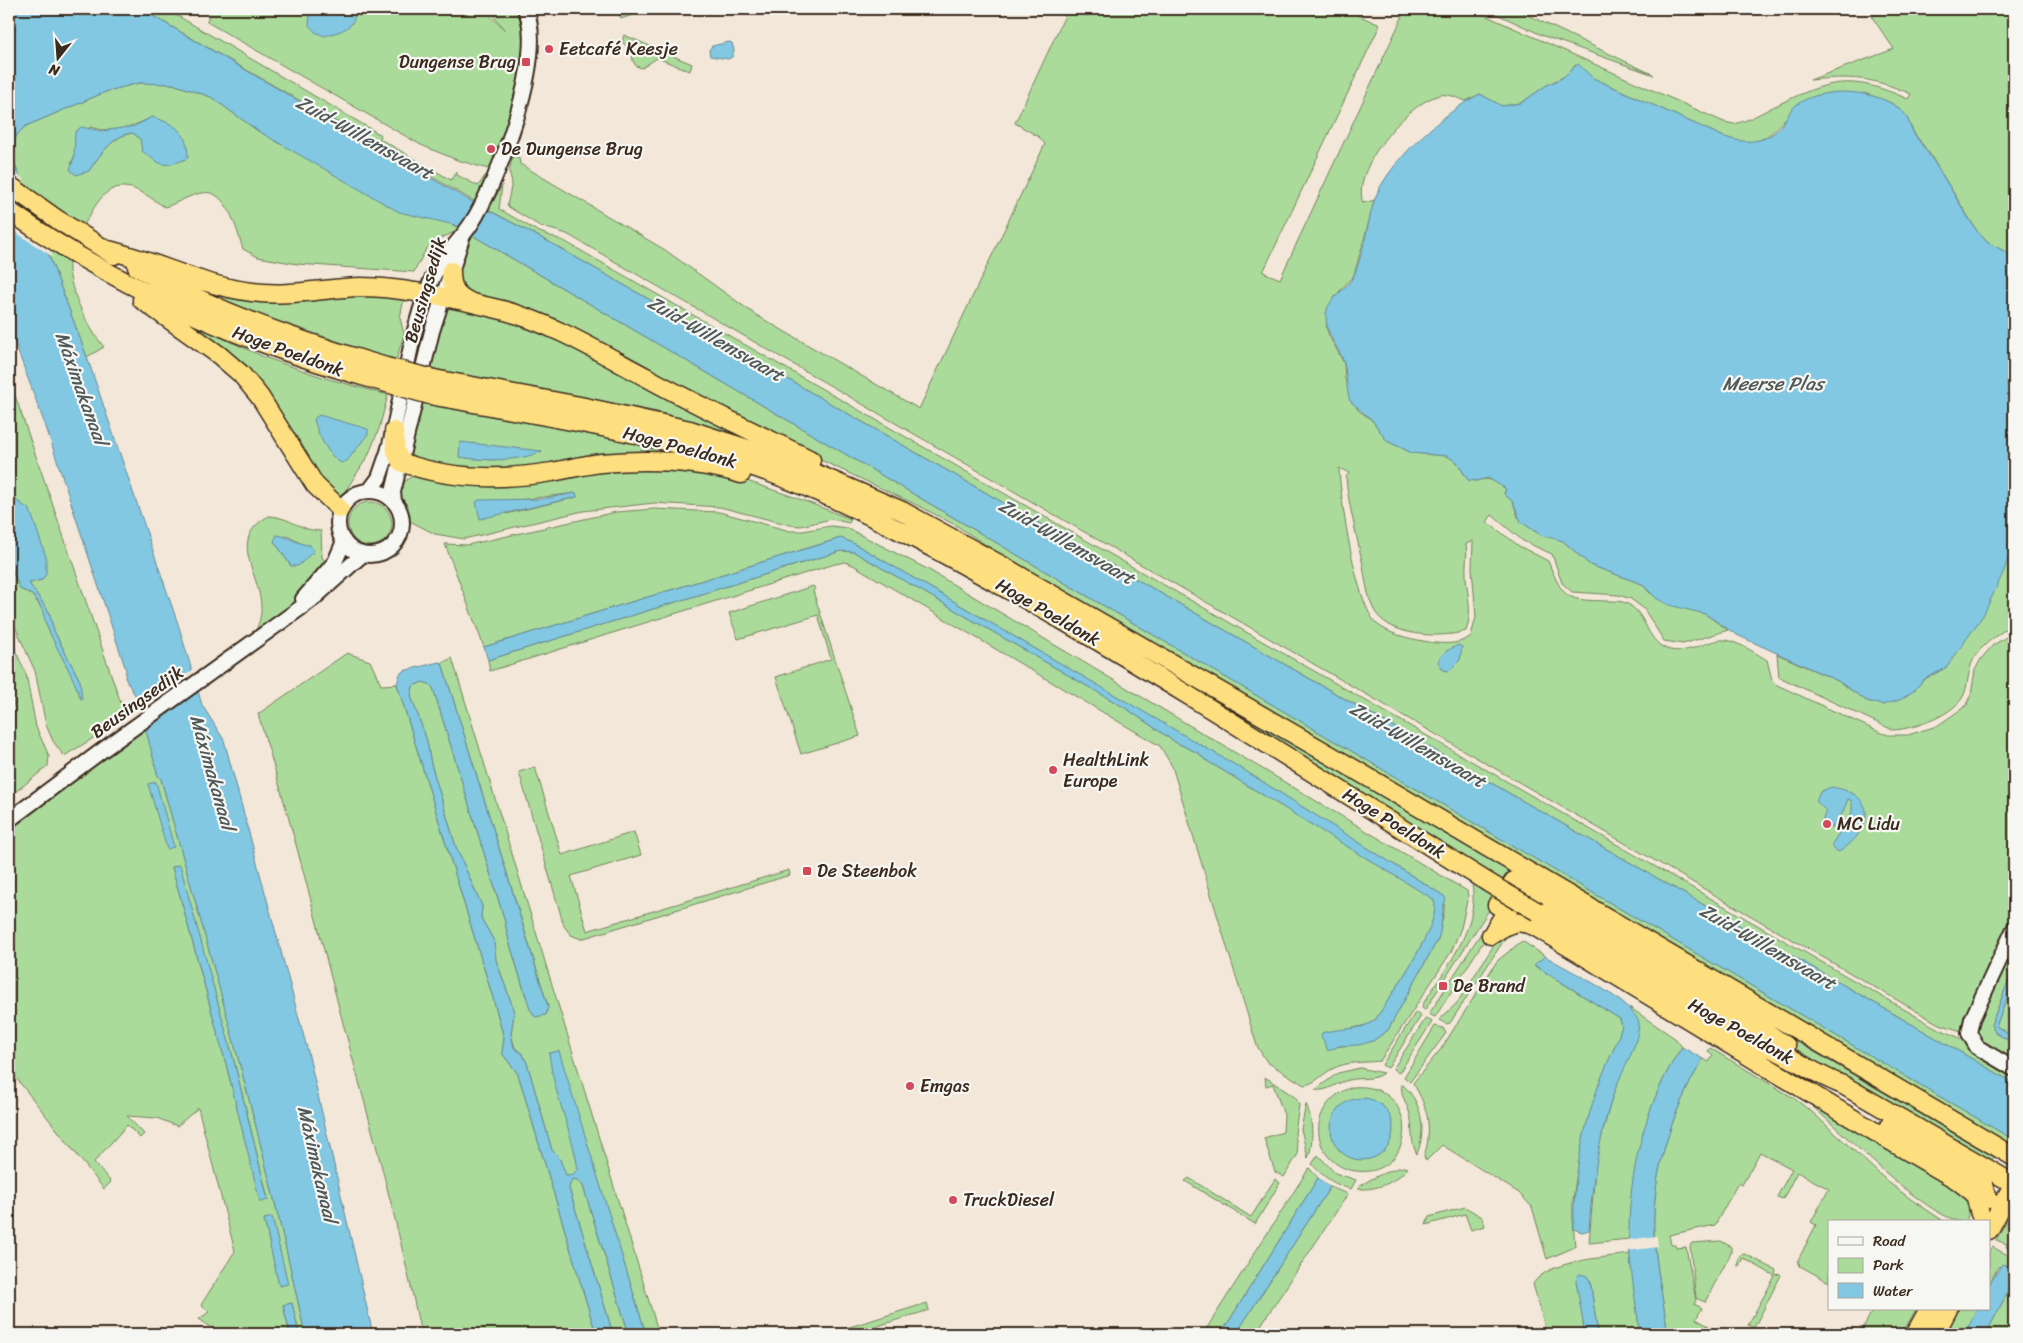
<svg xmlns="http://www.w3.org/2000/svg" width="2023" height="1343" viewBox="0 0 2023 1343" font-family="Sriracha,sans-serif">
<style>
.green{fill:#abdb9b;stroke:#73825c;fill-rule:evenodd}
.water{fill:#82c8e3;stroke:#668994}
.pier{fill:#f2e7d8}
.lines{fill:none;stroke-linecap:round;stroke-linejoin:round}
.secondary-casing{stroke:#3b2a1e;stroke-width:18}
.highway-casing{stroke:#3b2a1e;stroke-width:21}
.secondary{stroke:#f6f6f2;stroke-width:14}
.highway{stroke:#fedf80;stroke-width:18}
.highway-bridge-casing{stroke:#3b2a1e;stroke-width:21;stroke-linecap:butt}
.highway-bridge{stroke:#fedf80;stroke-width:18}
.poi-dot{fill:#d1495b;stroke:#f6f6f2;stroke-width:2}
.labels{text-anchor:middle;stroke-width:4.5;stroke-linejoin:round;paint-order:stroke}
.poi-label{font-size:18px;fill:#3b2a1e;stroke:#f6f6f2;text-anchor:start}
.street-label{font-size:18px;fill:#3b2a1e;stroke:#f6f6f2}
.water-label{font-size:19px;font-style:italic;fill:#505959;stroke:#f6f6f2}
</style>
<rect width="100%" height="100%" fill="#f2e7d8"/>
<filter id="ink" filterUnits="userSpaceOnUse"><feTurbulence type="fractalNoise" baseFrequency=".02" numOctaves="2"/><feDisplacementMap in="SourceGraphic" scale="10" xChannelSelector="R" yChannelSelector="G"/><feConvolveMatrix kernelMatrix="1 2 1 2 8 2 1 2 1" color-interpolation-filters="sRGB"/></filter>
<g filter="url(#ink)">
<!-- green -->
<path class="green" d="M141,9H166L381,135L380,139L451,180L457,171V175L478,186L485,176L486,179L477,203Z
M210,9H317L310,13L355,15L348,9H483L505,30L488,9H518L527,40L523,69L492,170L457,160L421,145L207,22Z
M618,9H649L621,19Z
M1068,9H1344L1380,25L1263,272L1280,279L1406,9H1471L1724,122L1734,124C1748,121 1761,113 1773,107C1829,80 1849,73 1908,99L1911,94C1872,77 1851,76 1810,80L1894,49L1872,17L1886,9H2014V260L2006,252L1987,242L1977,231L1929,153L1914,133L1905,114L1899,108L1889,102L1864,93L1794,108C1771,136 1760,151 1722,136L1593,78L1575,65L1569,74L1547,85L1521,103L1502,106L1480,94L1466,101C1459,99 1448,93 1440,95C1407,103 1351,169 1363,203L1375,200L1354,275L1332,300L1326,327L1329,336L1344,363L1345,380L1358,410L1372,420L1387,441L1412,453L1447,456L1457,462L1466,477L1476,481C1488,477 1496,480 1506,489L1504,493L1513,502L1518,517L1534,531L1563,541L1590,565L1642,584L1650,593L1705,614L1728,630L1683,644L1664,641L1644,609L1631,599L1619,595L1572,592L1562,583L1552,554L1523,541L1492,515L1487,522L1519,546L1548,561C1564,601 1567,600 1609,601C1618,601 1624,601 1631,606C1648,618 1647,644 1670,650C1687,654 1703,643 1719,640C1733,638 1755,653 1767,660L1772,680L1777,685L1879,732L1888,735H1908L1937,726L1967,705L1971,695L1975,670L1981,659L1992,646L2014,632V920L1963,1030L1961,1031L1937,1023L567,234L540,226L507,206L512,182L509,171L513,156L519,158L520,164L665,250L756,315L919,409L1045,144L1039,137L1015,123ZM1339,468L1349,473L1346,477C1348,503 1355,527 1360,552C1365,570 1365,590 1373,608C1386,637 1440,639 1466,631C1473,612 1467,595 1466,576C1465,565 1468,554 1466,544L1473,541L1472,568L1476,617L1471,636C1458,646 1439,644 1423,641C1407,638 1389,634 1377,624C1356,606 1340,497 1339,468Z
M1486,9H1515L1654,75L1544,36Z
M624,35L692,64L690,71L657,58L642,68L636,66L633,61L632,51L622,42Z
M139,83L173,84L211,97L258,131L461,229L437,240L426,249L414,272L297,264L258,257L243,249C237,231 227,187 202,193C189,195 178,203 165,207C153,200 138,187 124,187C108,186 99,200 92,211C84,226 72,242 69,260C66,285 88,328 104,347L87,357L12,157C11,143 15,135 26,126L108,91ZM152,117L140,139L133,133C114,135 99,155 89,171L71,163L90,127C111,134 133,127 152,117Z
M502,185L499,209L537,231L564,241L1935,1027L1960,1038L1975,1051L2014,1073V1083L549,242L485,208L493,202Z
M472,235L2014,1140V1149L1009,560L957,526L921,507L464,293L455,282L466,237L471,239Z
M380,295L404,298L400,318L404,334L396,361L222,302L223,296L275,301Z
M445,302L531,327L558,338L741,433L739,436L658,412L427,368Z
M174,316L264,357L325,378L388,395L379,429L368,456L337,504L264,397Z
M9,378L124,712L92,739L64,756L53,741L46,725L35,671L9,613V562L20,589L32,595L45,613L46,625L75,681L80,698V681L54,631L49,612L29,583L42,580L11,496L9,495Z
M421,401L576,429L713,461L486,474L406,459ZM542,451L494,460L467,458Z
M647,465L729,475L794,497L851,519L849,523L831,519L801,526L790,525L720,507L654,503L583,511L464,539L435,534L408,520L398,498L405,481L414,475ZM576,493L577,497L506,514L511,501Z
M348 524a22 22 0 1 1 44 0a22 22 0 1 1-44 0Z
M654,509L719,512L790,531H803L831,526L847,528L929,570L1467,891L1468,896L1461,928L1451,952L1380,1061C1363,1063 1347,1061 1332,1069C1322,1074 1315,1084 1304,1085L1267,1062L1257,1046L1172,766L1160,746L853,565L845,562L835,564L490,671L488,660L841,551L854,552L1127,709L1175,742L1200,754L1204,759L1434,899C1446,919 1388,999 1376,1019L1370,1024L1349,1029L1335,1047L1373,1041L1388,1030L1438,939L1444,912V896L1243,770L855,544L841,538L484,647L445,544L467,545L616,512Z
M269,516C291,517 300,531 321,531L322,557L328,566L295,602L255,633C258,625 262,616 261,607C260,572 226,539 269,516ZM287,536L304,545H310L291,566L274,541Z
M2014,542V623C2001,633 1985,642 1976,655C1968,667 1969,679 1965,692C1958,714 1915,729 1893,730L1779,677L1777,654L1838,681L1867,701L1876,703L1882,705L1915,690L1923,680L1942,670L1996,586Z
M813,586L815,588L813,591L860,736L801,754L776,677L831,659L818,615L738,639L729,613Z
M9,636L26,674L36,727L49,756L48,766L9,797V741L15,712L9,678Z
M347,653L370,661L381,685L397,684L493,998L504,1038L502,1053L518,1074L596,1334H421C400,1230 371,1126 343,1023C316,920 290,816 258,714Z
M452,658L659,1334H646L558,1051L567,1123L573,1139L579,1169L572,1175H565L559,1157L552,1150L527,1063L522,1053L515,1048L511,1034L514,1013L511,1002L496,960L494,941L481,918L482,906L456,847L431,764L427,741L411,696L413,686L423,682L429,684L433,688L504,918L509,941L526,997L548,1006L442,663Z
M1242,712L1513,871L1505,884L1275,740L1240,715Z
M146,728L158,776L161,779C213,963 265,1147 305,1334H299L292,1303L283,1305L290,1334H221L199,1319L209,1312L201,1305L235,1251L198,1108L177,1126L157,1118L127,1116L144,1134L140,1138L127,1125L94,1162L111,1182L104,1189L9,1069V827L96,762ZM179,865L234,1061L268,1199L261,1202L226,1064L172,867ZM272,1218L287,1284L280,1286L264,1220Z
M535,767L562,855L634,832L641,855L571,876L587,931L789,870L790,875L581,939L571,935L564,926L519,772Z
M1472,884L1496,899L1425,1010L1422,1008L1423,1004C1445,969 1480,928 1472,884Z
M1544,894L1994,1157L1989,1164L1828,1071L1769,1030Z
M1501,902L1507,905L1435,1017L1429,1014Z
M1516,927L1535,932L1769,1069L1852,1127L1957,1189C1969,1198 1971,1208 1966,1222C1925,1222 1827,1113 1787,1086L1530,935L1519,932L1506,937L1450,1023L1447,1024L1439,1020L1457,1003L1501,934Z
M2014,938V967L1991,1025L1996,1033L2014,1044V1064L1979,1043L1974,1027Z
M1522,941L1545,956L1535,966L1620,1019L1622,1026C1604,1085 1579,1140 1573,1201C1572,1216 1574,1232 1575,1247L1547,1259L1532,1207L1519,1193L1442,1145L1426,1161L1424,1156C1433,1129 1428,1107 1413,1083L1441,1049L1497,961Z
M2014,980V1038L1996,1026Z
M1629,1007L1676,1039L1682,1047C1644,1104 1631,1171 1629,1239L1589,1243L1596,1158L1612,1097L1638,1030V1022Z
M1415,1013H1419L1421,1016L1388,1068L1382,1065Z
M1426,1018L1432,1022L1399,1073L1393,1069Z
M1435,1026L1443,1028L1446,1033L1410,1082L1404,1077Z
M1710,1048L1792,1097L1812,1112L1888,1182L1912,1200L1945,1222H1829V1282L1800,1266L1798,1260L1816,1225L1811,1222L1829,1189L1797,1172L1783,1199L1777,1197L1792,1169L1760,1152L1742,1185L1738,1183L1715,1225L1669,1235L1671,1245H1675L1676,1248L1686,1247L1696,1301L1694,1304L1702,1308L1696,1319L1723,1334H1668C1664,1305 1658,1277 1655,1248C1648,1183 1670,1114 1703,1059L1709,1062L1713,1055L1708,1051Z
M1360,1068L1383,1073C1373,1081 1361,1077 1349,1080C1337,1082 1328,1092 1315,1090L1338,1073Z
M1265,1077L1296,1098L1299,1105L1295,1133L1298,1154L1284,1177L1275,1172L1264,1138L1283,1132L1284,1115L1273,1084L1266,1086Z
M1402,1084C1422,1102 1427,1129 1417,1154C1409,1141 1414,1125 1409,1111C1406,1102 1400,1095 1402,1084Z
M1353,1087C1422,1081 1418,1179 1356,1171C1344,1170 1332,1163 1325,1152C1309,1125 1325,1095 1353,1087ZM1364,1098L1384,1108L1392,1127L1339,1150L1331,1130L1334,1116Z
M1306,1104C1313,1118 1314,1144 1308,1158L1301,1129Z
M1318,1155L1335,1173L1356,1180L1351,1189C1335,1185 1323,1177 1312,1164Z
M1404,1167L1408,1168C1394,1183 1378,1190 1357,1189C1364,1181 1393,1168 1404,1167Z
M1309,1168L1318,1178L1221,1334H1203Z
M1189,1178L1251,1217L1275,1179L1280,1183L1255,1224L1185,1181Z
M571,1179L578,1180L583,1186L629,1334H613L569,1188Z
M1330,1187L1348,1194L1255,1334H1236Z
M1465,1207L1482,1217L1485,1226L1471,1230L1465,1214L1426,1225L1429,1217Z
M2014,1208V1251L2006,1247L2007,1244L1996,1240Z
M1721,1241L1731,1247V1253L1705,1302L1696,1298L1690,1246L1692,1243Z
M1992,1247L2014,1258V1268L2008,1265L1998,1267L1989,1285V1252Z
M1630,1254L1640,1334H1598L1590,1281L1583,1323L1585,1334H1547L1533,1284C1548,1260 1603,1258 1630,1254Z
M1745,1254L1776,1270L1775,1274L1777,1275L1779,1273L1781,1275L1754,1328L1748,1325L1775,1276L1743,1258L1739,1266L1737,1265L1740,1255Z
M2012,1284H2014V1334H1986Z
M927,1303L929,1310L852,1334H827Z
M1873,1309H1916L1902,1334H1860Z
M1959,1309H1977L1965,1334H1946Z"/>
<!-- water -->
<path class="water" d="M9,9H141L467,199L549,242L2014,1083V1140L455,225L399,212L258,131L211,97L173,84L139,83L108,91L26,126C15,135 11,143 12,157L87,357L179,627L202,705L224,740L308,1052L373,1334H305C265,1147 213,964 161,779L158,776L138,700L125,678L126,670L47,430L9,327Z
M317,9H348L355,15C353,30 337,32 325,36L315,32L309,25L310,13Z
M729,42L732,43L734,50L732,57L728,59L710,56L709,50L712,46Z
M1578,64L1593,78L1722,136C1744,144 1768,145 1783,123C1787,117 1790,110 1796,105C1823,85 1880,89 1903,112C1909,118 1909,126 1913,132C1922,146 1933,159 1941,173C1953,192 1964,212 1977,231L1987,242L2006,252L2014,260V542L2003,573L1984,614L1947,667L1923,680L1915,690L1900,700L1882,705L1867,701L1838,681L1737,635L1705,614L1669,605L1656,598L1642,584L1590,565L1563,541L1541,535L1521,522L1513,502L1504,494L1506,489L1488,478L1476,481L1468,480L1457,462L1447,456L1412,453L1387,441L1372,420L1350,401C1346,389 1347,375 1344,363C1338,345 1325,335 1326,314C1328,296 1348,290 1354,275C1364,252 1367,225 1374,201C1386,164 1445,111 1480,94L1502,106L1521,103L1547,85L1562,78Z
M152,117C175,124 188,131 188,158C164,168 163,167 142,151L140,139L133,133C114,134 99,156 89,171L76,175L70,170L74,157L75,132L81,127L102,131L135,126Z
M319,415L368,429V434L347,461L341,463C328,456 317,433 314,419Z
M460,442L542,451C519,462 484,461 459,457Z
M576,493L577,497L480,519L476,502L479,500L541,499Z
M9,495L30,510L46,557V574L42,580L29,583L49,612L54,631L80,681L82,699L80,698C73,674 59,654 49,631C42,617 46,611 34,597C30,593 25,591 20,589L9,562Z
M277,535C289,536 298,545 310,545L314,551L298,566H291L274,541Z
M841,538L855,544L1244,770L1444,896L1446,899C1441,908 1443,927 1438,939L1388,1030L1373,1041L1359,1045L1339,1046L1328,1051L1321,1036L1322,1033C1341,1027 1361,1032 1376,1019C1388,999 1446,919 1433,899L1204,759L1200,754L1175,742L1127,709L854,552L841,551L488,660L484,647Z
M1458,645L1462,647L1460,660L1449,671L1443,670L1438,662C1442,652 1448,650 1458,645Z
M439,662L442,663L548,1007L546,1015L535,1017L530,1009L509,941L504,918L433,688L429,684L423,682L413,686L411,696L427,741L431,764L456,847L482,906L481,918L494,941L496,960L511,1002L514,1013L511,1034L514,1048L522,1053L527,1063L552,1150L559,1157L566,1175H572L578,1169C572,1130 553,1093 549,1053L559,1051L646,1334H629L583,1186L578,1180L572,1179L569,1188L613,1334H596L518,1074L502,1053L504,1038L493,998L397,684L400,674L403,671Z
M156,782L174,847L167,849L148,784Z
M1831,787C1880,794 1873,830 1839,852L1832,848V844L1852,812V801L1848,799L1842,814L1832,828L1826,826L1823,819L1826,811L1816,801L1820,792Z
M180,865L234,1061L268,1200L260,1202L226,1064L172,867Z
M1545,956C1569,971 1628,997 1639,1022C1638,1049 1620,1073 1612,1098C1598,1142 1592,1184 1589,1230L1582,1232L1574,1229C1572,1178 1584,1123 1602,1076C1609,1059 1617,1043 1622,1026L1620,1019L1534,965Z
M2014,967V980L1996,1026L2014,1038V1044L1996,1033L1991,1025Z
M1682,1047L1703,1059C1670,1114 1648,1183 1655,1248C1658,1277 1664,1305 1668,1334H1640C1636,1303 1630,1271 1629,1239C1628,1173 1645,1102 1682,1047Z
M1331 1129a31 31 0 1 1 62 0a31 31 0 1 1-62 0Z
M1318,1178L1330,1187L1236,1334H1221Z
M272,1217L288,1284L279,1286L264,1219Z
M2002,1264L2014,1268V1284H2012L1986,1334H1965L1977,1309H1989V1285Z
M1581,1274L1587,1276L1590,1281L1598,1334H1585L1576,1281L1577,1276Z
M292,1303L299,1334H290L283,1305Z"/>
<!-- pier -->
<path class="pier" d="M9,168L23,179L53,257L9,228Z
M194,669L200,688L144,728L138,709Z
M1657,1236L1658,1247L1627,1251V1240Z"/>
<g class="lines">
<!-- secondary casing -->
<g class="secondary-casing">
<path id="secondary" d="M370,490L379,478L388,452C403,398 408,339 429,286C440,257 455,248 471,224C497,184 548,53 525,9
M338 523a32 32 0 1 1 64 0a32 32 0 1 1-64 0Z
M394,501L393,492L432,331L462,238
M303,599L335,562L344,541
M9,820L104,749L313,599L363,554
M2014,929L1972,1019L1969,1033L1977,1047L2014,1069"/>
</g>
<!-- highway casing -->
<g class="highway-casing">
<path id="highway" d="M9,185L58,220L114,255
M9,211C123,291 249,345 383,382
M104,249C154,260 200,286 252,292C289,297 324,288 361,287C401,287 463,300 502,310C554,324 599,352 646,377C700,407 756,433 811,460
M137,267C216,312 300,342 386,367
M451,271C451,288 455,295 470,302
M142,300L219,355L241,374L260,397L315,485L340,509
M434,379L580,406L690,430L796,465L902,511L1008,569L1337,759L2014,1157
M430,395C551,418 674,434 789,480C875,514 954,559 1034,604C1191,693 1343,793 1497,888
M394,431L396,452L401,462C449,480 502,480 552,472C568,469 584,465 601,463C647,459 696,460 741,474
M1497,905L1514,881L1524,879L1540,882
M1538,912L1758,1043C1788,1053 1813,1074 1843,1085L2014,1184
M1494,931L1516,897L1520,894H1533L1763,1030L1786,1046
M1491,935C1506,925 1516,918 1534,926C1676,1011 1815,1098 1957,1180L1975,1194L1980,1214
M1889,1126L1972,1174L1983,1184L1988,1199
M1989,1230L2014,1183
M1915,1334L1929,1309
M1935,1334L1948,1309"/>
</g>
<!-- secondary -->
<use href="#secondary" class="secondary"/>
<!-- highway -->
<use href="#highway" class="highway"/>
<!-- highway-bridge casing -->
<g class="highway-bridge-casing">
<path id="highway-bridge" d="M386,367L434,379
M383,382L430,395
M1497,888L1538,912"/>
</g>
<!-- highway-bridge -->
<use href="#highway-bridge" class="highway-bridge"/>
</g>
</g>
<!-- markers -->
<g class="poi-dot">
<circle cx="549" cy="49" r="5"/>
<rect x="521" y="57" width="10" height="10" rx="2.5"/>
<circle cx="491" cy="149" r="5"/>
<circle cx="1053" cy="770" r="5"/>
<circle cx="1827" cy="824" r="5"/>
<rect x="802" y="866" width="10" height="10" rx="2.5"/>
<rect x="1438" y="981" width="10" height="10" rx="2.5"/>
<circle cx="910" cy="1086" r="5"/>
<circle cx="953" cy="1200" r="5"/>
</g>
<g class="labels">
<!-- poi labels -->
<g class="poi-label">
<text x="559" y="55">Eetcafé Keesje</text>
<text x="516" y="68" text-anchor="end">Dungense Brug</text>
<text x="501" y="155">De Dungense Brug</text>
<text x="1063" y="766">HealthLink<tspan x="1063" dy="21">Europe</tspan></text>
<text x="1837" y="830">MC Lidu</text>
<text x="817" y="877">De Steenbok</text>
<text x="1453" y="992">De Brand</text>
<text x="920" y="1092">Emgas</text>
<text x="963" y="1206">TruckDiesel</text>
</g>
<!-- street labels -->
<g class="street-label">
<text transform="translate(425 290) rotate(-74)" y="6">Beusingsedijk</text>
<text transform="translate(288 351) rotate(20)" y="6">Hoge Poeldonk</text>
<text transform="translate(680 447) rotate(15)" y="6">Hoge Poeldonk</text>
<text transform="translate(1048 612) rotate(30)" y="6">Hoge Poeldonk</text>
<text transform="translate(137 702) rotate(-36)" y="6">Beusingsedijk</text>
<text transform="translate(1394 823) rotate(32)" y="6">Hoge Poeldonk</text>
<text transform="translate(1741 1031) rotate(29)" y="6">Hoge Poeldonk</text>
</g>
<!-- water labels -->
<g class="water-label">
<text transform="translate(365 137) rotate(29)" y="7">Zuid-Willemsvaart</text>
<text transform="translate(716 338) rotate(30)" y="7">Zuid-Willemsvaart</text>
<text x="1773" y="390">Meerse Plas</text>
<text transform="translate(82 388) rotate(70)" y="7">Máximakanaal</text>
<text transform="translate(1067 541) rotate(30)" y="7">Zuid-Willemsvaart</text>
<text transform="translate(1418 744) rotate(30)" y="7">Zuid-Willemsvaart</text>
<text transform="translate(213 772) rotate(74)" y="7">Máximakanaal</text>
<text transform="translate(1768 946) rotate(30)" y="7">Zuid-Willemsvaart</text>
<text transform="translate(318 1164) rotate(77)" y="7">Máximakanaal</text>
</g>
</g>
<!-- margin -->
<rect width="2023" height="1343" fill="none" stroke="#f6f6f2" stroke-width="30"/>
<rect x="15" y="15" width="1993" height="1313" fill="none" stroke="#3b2a1e" stroke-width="2" filter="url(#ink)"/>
<!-- legend -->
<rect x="1828" y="1220" width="162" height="90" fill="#f6f6f2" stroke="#aba49d"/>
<rect x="1838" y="1237" width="25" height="8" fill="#f6f6f2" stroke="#aba49d"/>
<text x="1873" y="1246" font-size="15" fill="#3b2a1e">Road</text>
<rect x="1838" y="1258" width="25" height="15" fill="#abdb9b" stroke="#aba49d"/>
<text x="1873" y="1270" font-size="15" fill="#3b2a1e">Park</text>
<rect x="1838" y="1283" width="25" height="15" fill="#82c8e3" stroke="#aba49d"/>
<text x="1873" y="1296" font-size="15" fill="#3b2a1e">Water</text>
<!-- north arrow -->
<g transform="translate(58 58) rotate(197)" stroke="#f6f6f2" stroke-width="4" paint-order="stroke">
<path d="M0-4L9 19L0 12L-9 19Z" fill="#3b2a1e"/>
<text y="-8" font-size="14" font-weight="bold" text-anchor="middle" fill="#3b2a1e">N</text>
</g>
</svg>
